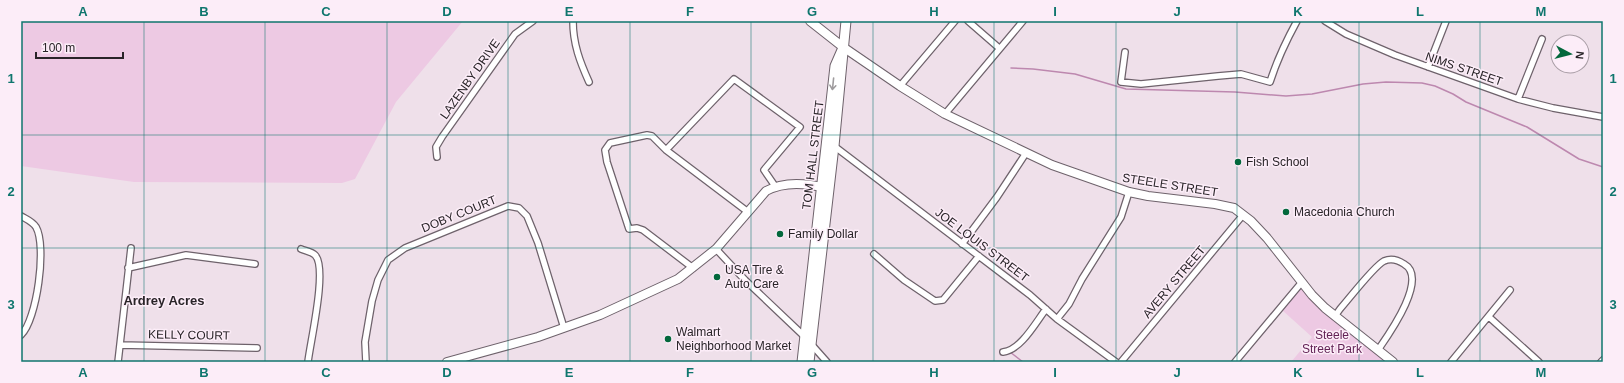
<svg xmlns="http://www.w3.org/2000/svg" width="1624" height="383" viewBox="0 0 1624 383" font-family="Arial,sans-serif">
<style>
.green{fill:#edc9e3}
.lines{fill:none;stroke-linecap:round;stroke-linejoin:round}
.stream{stroke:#bd88af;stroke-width:1.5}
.street-casing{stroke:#6e626b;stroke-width:8}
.secondary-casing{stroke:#6e626b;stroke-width:10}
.primary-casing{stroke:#6e626b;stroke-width:11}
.street{stroke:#fff;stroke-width:5.5}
.secondary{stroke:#fff;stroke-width:8}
.primary{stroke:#fff;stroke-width:9}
.oneway{stroke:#9f9c9e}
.grid{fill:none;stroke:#0f766e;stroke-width:1;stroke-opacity:0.55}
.poi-dot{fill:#03683c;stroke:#fcedf8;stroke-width:1.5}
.labels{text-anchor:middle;stroke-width:3;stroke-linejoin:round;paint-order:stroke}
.street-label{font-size:12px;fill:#292428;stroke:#fcedf8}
.poi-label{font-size:12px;fill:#292428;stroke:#fcedf8;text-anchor:start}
.park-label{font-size:12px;fill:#632356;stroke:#fcedf8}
.neighbourhood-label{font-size:13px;font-weight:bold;fill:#292428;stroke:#fcedf8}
.neatline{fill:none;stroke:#0f766e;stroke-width:1.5}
.grid-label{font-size:13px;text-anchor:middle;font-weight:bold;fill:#0f766e}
</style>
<rect width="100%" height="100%" fill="#efe0ea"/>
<!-- green -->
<path class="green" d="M21,21H463L396,102L355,179L342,183L134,182L21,166Z
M1302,287L1390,362H1291L1312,337L1282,310Z"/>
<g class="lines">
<!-- stream -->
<path class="stream" d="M1011,68L1033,69L1075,74L1126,89L1235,92L1286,96L1312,94L1363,84L1386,82L1422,83L1435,86L1453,94L1466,102L1527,127L1579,159L1603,167
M1010,352L1023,362"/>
<!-- street casing -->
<g class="street-casing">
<path id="street" d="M573,21C573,44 580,62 589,82
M968,21L999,48
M1325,21L1346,34L1395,55L1518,99L1553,108L1603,117
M1125,52L1121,82L1141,84L1218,76L1241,74L1270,82C1277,60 1286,41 1297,21
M1428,67L1446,21
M900,86L955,21
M1518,99L1542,39
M945,114L1023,21
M834,146L1030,295L1057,319L1116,362
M666,150L734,79L800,127L764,170L775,186
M437,157L436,147L442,137L515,34L533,21
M21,216C26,219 32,221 36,227C47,246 37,320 21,335
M962,244L997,197L1026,153
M301,249C306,251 312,252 315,255C328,268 310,343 308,362
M716,249L745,280L805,337
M874,254L904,280L935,301L943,300L979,256
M128,268L186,255L255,264
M693,268L643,230L637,228L629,229L607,162L605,150L610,143L647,135L652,136L666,150L748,212
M1335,316L1340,309C1349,299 1374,266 1384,261C1391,258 1398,260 1404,264C1429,278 1389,334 1378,350
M1489,317L1539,362
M1057,319L1069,304L1082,279L1121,217L1129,192
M811,344L827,362
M120,345L257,348
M1003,352C1021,350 1036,322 1046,309
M118,362L131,248
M366,362L365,342L372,301L378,280L388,260L405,248L508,206L519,208L527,216L538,243L564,328
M1121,362L1243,215
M1235,362L1302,282
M1451,362L1510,290
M1601,362L1603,360"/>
</g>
<!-- secondary casing -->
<g class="secondary-casing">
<path id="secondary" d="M810,21L843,47L900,86L945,114L1052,165L1129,192L1148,196L1215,204L1234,208L1251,221L1267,238L1312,295L1325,308L1393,362
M447,362L538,337L600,315L678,279L716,249L766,191C784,181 806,183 826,188"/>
</g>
<!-- primary casing -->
<g class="primary-casing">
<path id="primary" d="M802,362L835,66L842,50
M809,362L834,146L846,21"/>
</g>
<!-- street -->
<use href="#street" class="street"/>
<!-- secondary -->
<use href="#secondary" class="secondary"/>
<!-- primary -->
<use href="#primary" class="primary"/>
</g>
<!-- one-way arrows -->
<defs><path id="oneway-shaft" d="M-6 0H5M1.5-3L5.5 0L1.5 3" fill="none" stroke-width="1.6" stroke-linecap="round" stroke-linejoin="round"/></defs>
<use class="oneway" href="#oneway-shaft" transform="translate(833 84) rotate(96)"/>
<!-- grid -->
<path class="grid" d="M144,21V362M265,21V362M387,21V362M508,21V362M630,21V362M751,21V362M873,21V362M994,21V362M1116,21V362M1237,21V362M1359,21V362M1480,21V362M21,135H1603M21,248H1603"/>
<!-- markers -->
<g class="poi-dot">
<circle cx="1238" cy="162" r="4"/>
<circle cx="1286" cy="212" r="4"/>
<circle cx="780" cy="234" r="4"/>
<circle cx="717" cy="277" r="4"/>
<circle cx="668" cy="339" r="4"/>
</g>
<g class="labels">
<!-- street labels -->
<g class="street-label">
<text transform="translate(1464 69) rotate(19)" y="4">NIMS STREET</text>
<text transform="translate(470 79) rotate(-55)" y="4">LAZENBY DRIVE</text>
<text transform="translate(813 155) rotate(-83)" y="4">TOM HALL STREET</text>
<text transform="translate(1170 185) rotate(9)" y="4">STEELE STREET</text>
<text transform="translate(459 214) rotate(-22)" y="4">DOBY COURT</text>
<text transform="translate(982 245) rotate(37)" y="4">JOE LOUIS STREET</text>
<text transform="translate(1174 282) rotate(-50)" y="4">AVERY STREET</text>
<text transform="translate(189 335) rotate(1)" y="4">KELLY COURT</text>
</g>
<!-- poi labels -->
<g class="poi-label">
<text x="1246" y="166">Fish School</text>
<text x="1294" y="216">Macedonia Church</text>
<text x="788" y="238">Family Dollar</text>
<text x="725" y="274">USA Tire &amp;<tspan x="725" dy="14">Auto Care</tspan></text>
<text x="676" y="336">Walmart<tspan x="676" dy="14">Neighborhood Market</tspan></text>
</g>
<!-- park labels -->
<g class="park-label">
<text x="1332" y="339">Steele<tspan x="1332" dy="14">Street Park</tspan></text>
</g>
<!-- neighbourhood labels -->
<g class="neighbourhood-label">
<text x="164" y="305">Ardrey Acres</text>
</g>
</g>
<!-- border -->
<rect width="1624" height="383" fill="none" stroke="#fcedf8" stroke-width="44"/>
<!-- north arrow -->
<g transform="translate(1570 54) rotate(97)"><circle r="19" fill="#fcedf8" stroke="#a89da5"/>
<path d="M0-3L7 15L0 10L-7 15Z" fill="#03683c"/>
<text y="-6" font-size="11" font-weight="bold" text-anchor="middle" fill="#292428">N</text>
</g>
<!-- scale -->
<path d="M36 52v6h87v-6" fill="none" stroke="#292428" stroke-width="2"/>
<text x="42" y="52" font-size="12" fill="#292428" stroke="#fcedf8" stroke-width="3" paint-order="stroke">100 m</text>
<rect x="22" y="22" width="1580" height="339" class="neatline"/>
<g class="grid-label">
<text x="83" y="16">A</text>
<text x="204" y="16">B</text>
<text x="326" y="16">C</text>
<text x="447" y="16">D</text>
<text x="569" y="16">E</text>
<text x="690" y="16">F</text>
<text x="812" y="16">G</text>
<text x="934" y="16">H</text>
<text x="1055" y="16">I</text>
<text x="1177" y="16">J</text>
<text x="1298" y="16">K</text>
<text x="1420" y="16">L</text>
<text x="1541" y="16">M</text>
<text x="11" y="83">1</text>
<text x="1613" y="83">1</text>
<text x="11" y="196">2</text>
<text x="1613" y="196">2</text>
<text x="11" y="309">3</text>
<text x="1613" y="309">3</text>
<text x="83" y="377">A</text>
<text x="204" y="377">B</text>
<text x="326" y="377">C</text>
<text x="447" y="377">D</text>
<text x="569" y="377">E</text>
<text x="690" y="377">F</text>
<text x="812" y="377">G</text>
<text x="934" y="377">H</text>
<text x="1055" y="377">I</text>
<text x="1177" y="377">J</text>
<text x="1298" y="377">K</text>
<text x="1420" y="377">L</text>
<text x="1541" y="377">M</text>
</g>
</svg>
